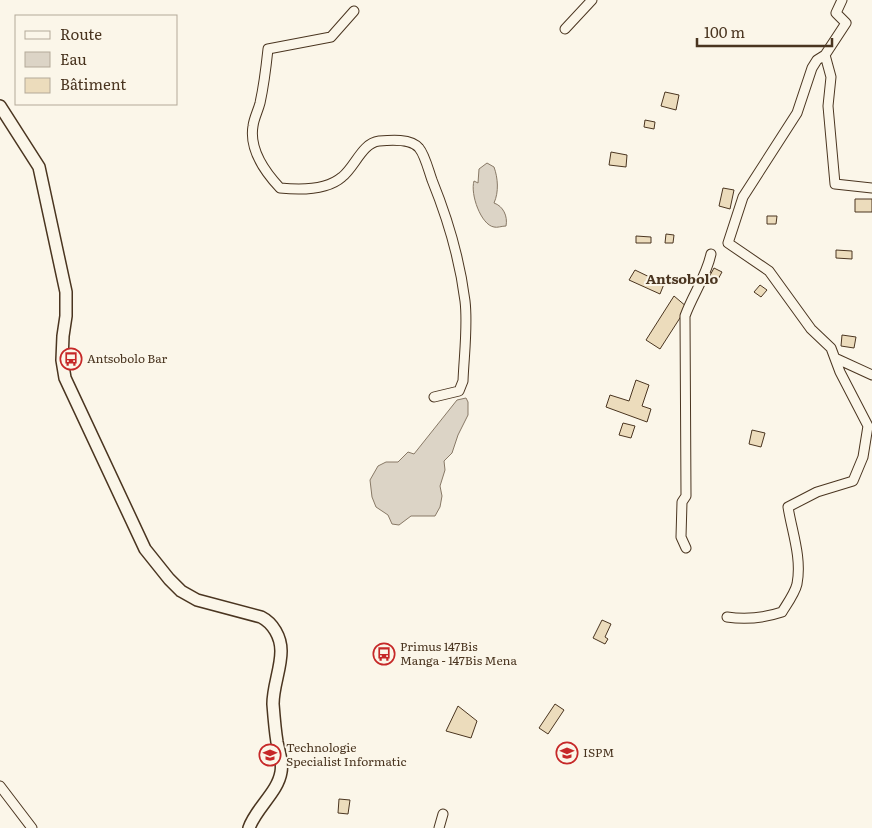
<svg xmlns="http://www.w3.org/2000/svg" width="872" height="828" viewBox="0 0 872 828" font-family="Literata,serif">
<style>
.water{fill:#dcd4c6;stroke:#887966}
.building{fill:#ecdcbc;stroke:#4a3520}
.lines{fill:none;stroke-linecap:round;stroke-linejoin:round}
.street-casing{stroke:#4a3520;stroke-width:11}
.secondary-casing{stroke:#4a3520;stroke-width:14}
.street{stroke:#fbf6e9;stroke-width:9}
.secondary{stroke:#fbf6e9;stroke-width:11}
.labels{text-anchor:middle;stroke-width:4;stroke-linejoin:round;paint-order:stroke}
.poi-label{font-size:12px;fill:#4a3520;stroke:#fbf6e9;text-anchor:start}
.neighbourhood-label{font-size:14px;font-weight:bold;fill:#4a3520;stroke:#fbf6e9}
</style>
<rect width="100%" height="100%" fill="#fbf6e9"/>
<!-- water -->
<path class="water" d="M487,163L494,167C498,178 499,192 494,203C503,206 508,216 506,226C502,226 497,228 494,227C481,225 470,194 474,181L478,183L479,169Z
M466,398L468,402V415L458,435L452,453L444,461L445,470L440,486L442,496L440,507L435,516H411L399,525L392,524L388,515L376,507L372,497L370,480L378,466L386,462H398L408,452L414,454L457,400Z"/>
<!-- building -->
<path class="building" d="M665,92L679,95L676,110L661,106Z
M645,120L655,122L654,129L644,127Z
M611,152L627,155L626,167L609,165Z
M723,188L734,190L730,209L719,206Z
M855,199H872V212H855Z
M767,216H777L776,224H767Z
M666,234L674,235L673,243H665Z
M636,236L651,237V243H636Z
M836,250L852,251V259L836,258Z
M714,268L722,272L716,283L708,279Z
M635,270L664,284L660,294L629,280Z
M760,285L767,290L761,297L754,292Z
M674,296L687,307L660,349L646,340Z
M842,335L856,337L854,348L841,346Z
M636,380L649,385L642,406L651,409L647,422L606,407L610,395L629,401Z
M623,423L635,426L631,438L619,435Z
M752,430L765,433L761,447L749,444Z
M602,620L611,624L605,637L608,639L605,644L593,638Z
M555,704L564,710L548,734L539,728Z
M458,706L477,721L471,738L446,731Z
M339,799L350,800L348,814L338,813Z"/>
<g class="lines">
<!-- street casing -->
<g class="street-casing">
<path id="street" d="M354,11L331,37L268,49C266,68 264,85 260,103C258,111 254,118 253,126C249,149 265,172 280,188C299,190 327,190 342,177C355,167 362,143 379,141C390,140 411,138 419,148C425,155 429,172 432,180C447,217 460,261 465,301C468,326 464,355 463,381L459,391L434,397
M565,29L592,0
M825,55L831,77L828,106L835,184L872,188
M835,358L872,375
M686,548L681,537L682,502L686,496L685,316C693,294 706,277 711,254
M727,617C747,620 764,618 782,612C787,604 795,593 797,584C802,558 792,532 788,507L817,492L853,481L863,457L868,426L840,372L831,348L811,329L769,271L728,243L743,197L797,113L812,68L817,60L825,55L846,23L836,13L842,0
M0,786L32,828
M439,828L443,814"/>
</g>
<!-- secondary casing -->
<g class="secondary-casing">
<path id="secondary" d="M0,106L39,167L66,292V316L63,336L62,360L65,378L145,549L169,579L181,591L197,600L261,617C273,623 281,637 281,651C281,669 273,686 273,704C274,717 275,730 277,742C279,752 283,762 281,772C278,792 256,808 249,828"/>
</g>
<!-- street -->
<use href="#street" class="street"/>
<!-- secondary -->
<use href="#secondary" class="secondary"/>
</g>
<!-- icons -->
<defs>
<g id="bus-ring" transform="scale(1.125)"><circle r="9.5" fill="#fbf6e9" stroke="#c62828" stroke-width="1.5"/><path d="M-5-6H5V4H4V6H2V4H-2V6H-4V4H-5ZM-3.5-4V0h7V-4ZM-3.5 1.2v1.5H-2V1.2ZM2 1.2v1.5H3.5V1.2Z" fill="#c62828"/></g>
<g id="university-ring" transform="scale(1.125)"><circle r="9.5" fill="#fbf6e9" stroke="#c62828" stroke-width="1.5"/><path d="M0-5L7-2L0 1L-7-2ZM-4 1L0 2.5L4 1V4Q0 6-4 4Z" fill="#c62828"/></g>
</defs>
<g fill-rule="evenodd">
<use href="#bus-ring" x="71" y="359"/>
<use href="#bus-ring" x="384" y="654"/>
<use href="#university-ring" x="567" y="753"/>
<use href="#university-ring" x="270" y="755"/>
</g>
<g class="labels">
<!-- poi labels -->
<g class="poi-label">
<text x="87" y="363">Antsobolo Bar</text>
<text x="400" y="651">Primus 147Bis<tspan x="400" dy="14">Manga - 147Bis Mena</tspan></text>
<text x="286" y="752">Technologie<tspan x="286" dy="14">Specialist Informatic</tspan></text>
<text x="583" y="757">ISPM</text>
</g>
<!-- neighbourhood labels -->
<g class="neighbourhood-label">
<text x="682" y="284">Antsobolo</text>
</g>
</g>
<!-- legend -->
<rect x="15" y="15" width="162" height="90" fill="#fbf6e9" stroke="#b4a999"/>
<rect x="25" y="31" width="25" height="8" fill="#fbf6e9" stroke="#b4a999"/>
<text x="60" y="40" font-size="15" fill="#4a3520">Route</text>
<rect x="25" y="52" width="25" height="15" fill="#dcd4c6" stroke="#b4a999"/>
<text x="60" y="65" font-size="15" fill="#4a3520">Eau</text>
<rect x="25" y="78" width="25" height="15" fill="#ecdcbc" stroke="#b4a999"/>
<text x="60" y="90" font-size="15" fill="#4a3520">Bâtiment</text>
<!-- scale -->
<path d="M697 38v8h135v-8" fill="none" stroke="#4a3520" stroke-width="2.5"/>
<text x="704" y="38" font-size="15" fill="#4a3520" stroke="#fbf6e9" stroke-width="4" paint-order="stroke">100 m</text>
</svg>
